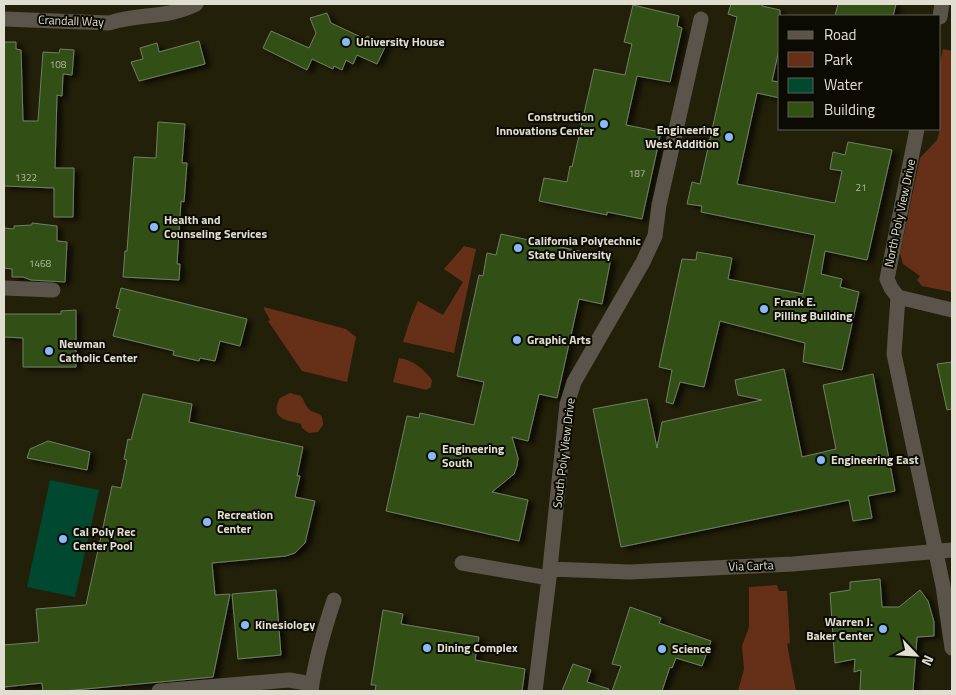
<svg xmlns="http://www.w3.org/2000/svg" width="956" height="695" viewBox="0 0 956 695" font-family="'Titillium Web',sans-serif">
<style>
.green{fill:#662f18}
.water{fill:#014830}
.building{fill:#315012;stroke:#717e67;filter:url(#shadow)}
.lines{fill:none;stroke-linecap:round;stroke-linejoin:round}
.street{stroke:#5b544b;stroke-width:15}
.poi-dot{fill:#86bbfb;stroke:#0b0a03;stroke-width:2}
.labels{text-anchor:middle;stroke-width:4;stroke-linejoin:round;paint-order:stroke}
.number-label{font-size:10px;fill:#b4baa0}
.street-label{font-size:12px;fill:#e0ded0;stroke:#0b0a03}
.poi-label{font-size:12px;font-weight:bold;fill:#e0ded0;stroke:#0b0a03;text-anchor:start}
</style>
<defs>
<filter id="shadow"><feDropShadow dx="5.5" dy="3" stdDeviation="2.5" flood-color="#0009"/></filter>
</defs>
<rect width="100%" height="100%" fill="#232009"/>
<!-- green -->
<path class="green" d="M943,49L952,51V292L922,286L917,280L920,276L903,264L900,253L920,158L937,140L940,129V63Z
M464,246L476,249L454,353L403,342L411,317L418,301L443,315L463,282L444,269Z
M264,307L346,329L356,337L347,382L302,371L268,321L270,320L264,309Z
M399,358C413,360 424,369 432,380L431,387L426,390L393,382Z
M290,393L301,396C304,400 305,404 307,407C313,416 324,409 323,425L318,432L309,433L302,428L301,424C286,420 269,419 280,398Z
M777,585L779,591H787L790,643L787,644L796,691H738L744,669L742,646L749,627V587Z"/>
<!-- water -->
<path class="water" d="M50,480L99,490L75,597L27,587Z"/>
<!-- building -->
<path class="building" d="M731,4H763L762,6L780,10V45L772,81L780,82V98L757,93L737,184L835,203L842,171L830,169L833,152L845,155L848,142L892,150L867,260L825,251L821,274L842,279L840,287L859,292L842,370L803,362L805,343L720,321L704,387L680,382L673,404L666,402L672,370L659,367L682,259L696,260L697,252L732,258L728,279L803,294L815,235L701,212L702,206L687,204L692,182L700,184L737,17L728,14Z
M838,4H896L893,16H835Z
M633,5L679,16L677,26L682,28L670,82L637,76L626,125L661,132L642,219L607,212V215L539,201L544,178L567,182L570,166L572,167L594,69L625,75L632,44L624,42Z
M327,13L331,23L365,39L367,36L386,45L377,64L357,55L353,64L346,60L342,70L334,66L333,69L312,59L307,70L263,48L271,31L309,48L316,33L310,18Z
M199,41L205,64L139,81L131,62L143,59L140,48L157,43L159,52Z
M4,42H16V49L21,50L23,121H38L43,52L59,53L60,49L74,50L72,75L63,74L62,96L57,95L55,168H74L73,217H54V188L4,186Z
M158,122L185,124L182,163H187L184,202L181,201L177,264H180L179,280L123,277L125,251H127L134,157L156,158Z
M32,223L57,226V241L67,242L65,282L31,280L23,277H12V269L4,268V228L14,229V226L32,225Z
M501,234L611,258L602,304L579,299L557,398L539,394L528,441L512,437L518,458L517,466L514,474L492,492L528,500L519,541L386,511L407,416L419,418L420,413L474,425L484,382L457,376L479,275L483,276L487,253L496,255Z
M121,288L247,319L240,346L220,341L215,361L200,358L199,361L173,355L174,351L113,336L120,309L116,308Z
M76,310V367H23V338L4,337V314H61V311Z
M952,362V409L947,410L937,364Z
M784,369L802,457L836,449L823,385L873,374L895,491L868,496L872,518L853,521L849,500L621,547L593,409L647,399L657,448L662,422L762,400L738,395L735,380Z
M143,394L192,404L189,422L303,447L297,476H300L295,497L315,501L305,543L295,553L286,556L212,563L215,595L230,594L213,677L64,691H43L42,683L4,687V645L39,642L36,609L86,605L112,486L121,488L127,460L124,459L128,439L131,440Z
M48,441L90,452L87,470L27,458L30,449Z
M880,579L882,607H899L920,590L928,601L934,622V636L917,637L913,691H860L861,670L854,672L855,659L835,663L830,593L850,590V582Z
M276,590L281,655L238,659L232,594Z
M630,607L661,618L659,623L711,641L702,666L676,658L672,668L670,667L662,691H612L621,666L612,664Z
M383,610L403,614L401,624L479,637L475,660L525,669L522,691H375L376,685H371Z
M573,664L591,670L587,682L609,689V691H562Z"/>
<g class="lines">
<!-- street -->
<path class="street" d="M940,17L942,4
M4,19L109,23C138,13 166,19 196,4
M917,129L887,279L891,288L898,297L894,354L943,586L952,648
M4,288L53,290
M898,297L952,310
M462,563L549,578
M550,569L630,572L793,564L952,550
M159,691L289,680L312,684
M311,691C315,660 324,630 334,600
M535,691L549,578L567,404L574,382L643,262L655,236L659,205L701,19"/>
</g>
<!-- markers -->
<g class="poi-dot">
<circle cx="346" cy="42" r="5"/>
<circle cx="604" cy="124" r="5"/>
<circle cx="729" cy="137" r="5"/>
<circle cx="154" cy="227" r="5"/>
<circle cx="518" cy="248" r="5"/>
<circle cx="764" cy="309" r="5"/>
<circle cx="517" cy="340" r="5"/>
<circle cx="49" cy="351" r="5"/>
<circle cx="432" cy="456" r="5"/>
<circle cx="821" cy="460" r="5"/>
<circle cx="207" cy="522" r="5"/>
<circle cx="63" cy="539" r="5"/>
<circle cx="245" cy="625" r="5"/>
<circle cx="883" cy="629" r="5"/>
<circle cx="427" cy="648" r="5"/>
<circle cx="662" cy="649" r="5"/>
</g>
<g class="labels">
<!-- number labels -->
<g class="number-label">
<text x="58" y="68">108</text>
<text x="637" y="177">187</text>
<text x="26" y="181">1322</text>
<text x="861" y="191">21</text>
<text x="40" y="267">1468</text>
</g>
<!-- street labels -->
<g class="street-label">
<text transform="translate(71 21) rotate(2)" y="4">Crandall Way</text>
<text transform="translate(900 213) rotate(-78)" y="4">North Poly View Drive</text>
<text transform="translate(564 453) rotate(-83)" y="4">South Poly View Drive</text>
<text transform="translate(751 566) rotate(-2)" y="4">Via Carta</text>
</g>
<!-- poi labels -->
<g class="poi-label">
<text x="356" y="46">University House</text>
<text x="594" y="121" text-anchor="end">Construction<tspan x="594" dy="14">Innovations Center</tspan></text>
<text x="719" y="134" text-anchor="end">Engineering<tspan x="719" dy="14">West Addition</tspan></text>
<text x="164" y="224">Health and<tspan x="164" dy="14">Counseling Services</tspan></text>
<text x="528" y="245">California Polytechnic<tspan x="528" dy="14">State University</tspan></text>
<text x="774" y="306">Frank E.<tspan x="774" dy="14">Pilling Building</tspan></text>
<text x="527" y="344">Graphic Arts</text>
<text x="59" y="348">Newman<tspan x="59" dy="14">Catholic Center</tspan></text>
<text x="442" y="453">Engineering<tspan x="442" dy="14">South</tspan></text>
<text x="831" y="464">Engineering East</text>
<text x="217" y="519">Recreation<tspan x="217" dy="14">Center</tspan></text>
<text x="73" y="536">Cal Poly Rec<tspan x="73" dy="14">Center Pool</tspan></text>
<text x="873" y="626" text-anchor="end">Warren J.<tspan x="873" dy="14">Baker Center</tspan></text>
<text x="255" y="629">Kinesiology</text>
<text x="437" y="652">Dining Complex</text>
<text x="672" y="653">Science</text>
</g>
</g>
<!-- border -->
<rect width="956" height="695" fill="none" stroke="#e0ded0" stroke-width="10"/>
<!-- legend -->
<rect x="778" y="15" width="162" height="115" fill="#0b0a03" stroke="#605f55"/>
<rect x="788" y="31" width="25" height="8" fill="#5b544b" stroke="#605f55"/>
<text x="824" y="40" font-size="15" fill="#e0ded0">Road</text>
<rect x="788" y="52" width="25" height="15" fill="#662f18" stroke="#605f55"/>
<text x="824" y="65" font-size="15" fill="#e0ded0">Park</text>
<rect x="788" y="78" width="25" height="15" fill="#014830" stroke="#605f55"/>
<text x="824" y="90" font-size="15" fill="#e0ded0">Water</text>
<rect x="788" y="102" width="25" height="15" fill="#315012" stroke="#605f55"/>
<text x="824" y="115" font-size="15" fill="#e0ded0">Building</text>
<!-- north arrow -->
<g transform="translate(916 655) rotate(115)" stroke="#0b0a03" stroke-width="4" paint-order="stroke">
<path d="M0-4L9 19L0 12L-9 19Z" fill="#e0ded0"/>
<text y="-8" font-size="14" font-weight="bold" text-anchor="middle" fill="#e0ded0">N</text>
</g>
</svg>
